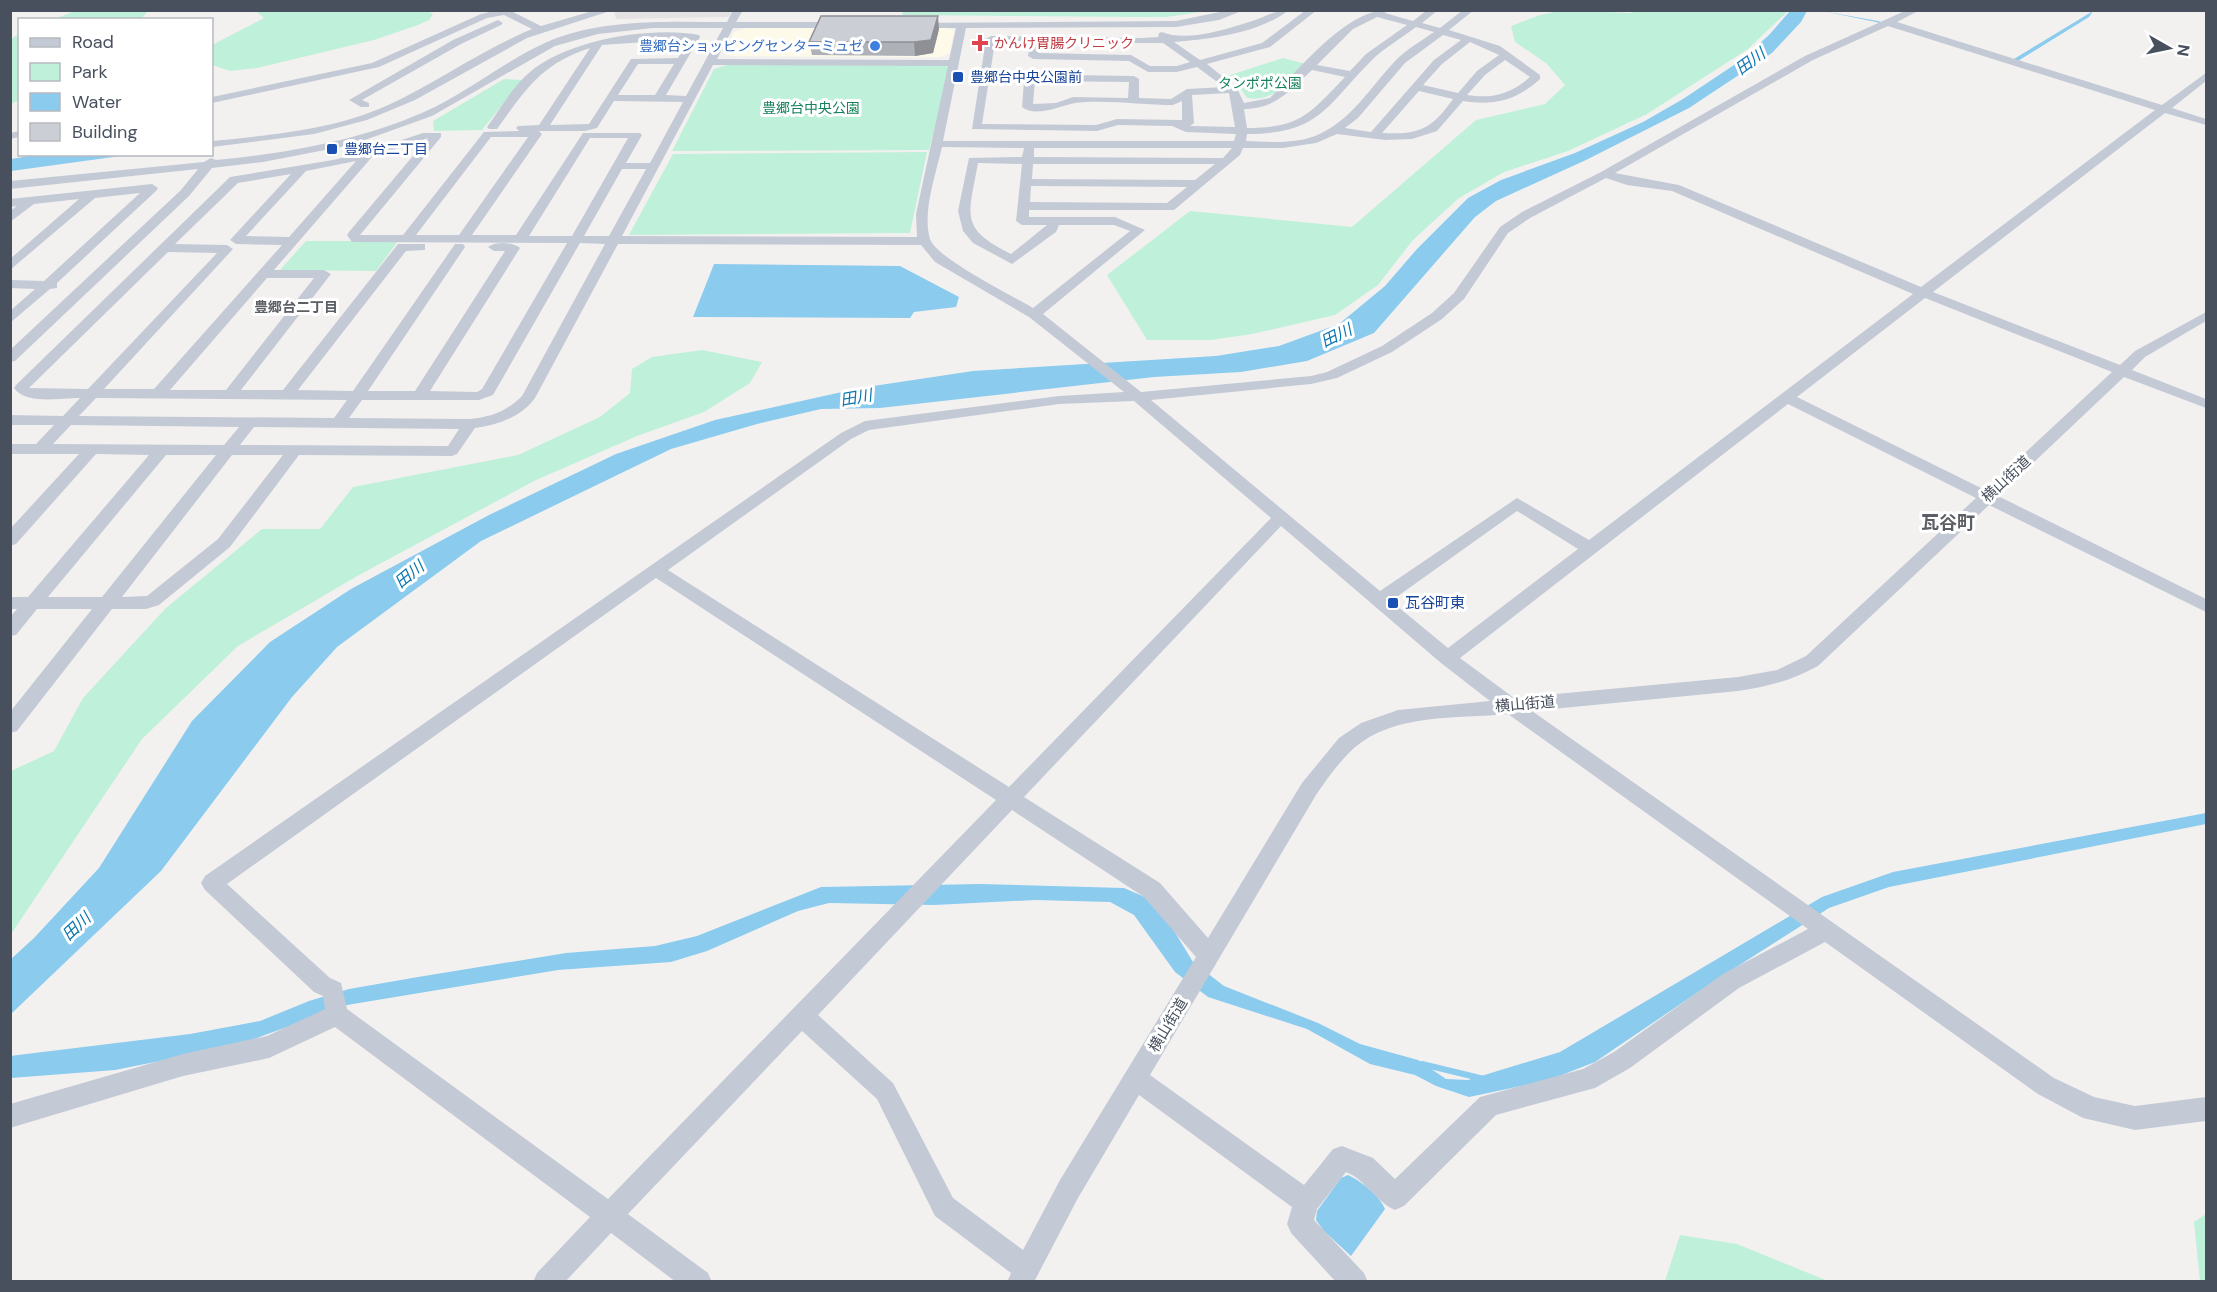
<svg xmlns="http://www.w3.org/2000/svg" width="2217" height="1292" viewBox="0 0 2217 1292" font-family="'DM Sans','Noto Sans JP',sans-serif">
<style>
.commercial{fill:#fdfaea}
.education{fill:#e4e2e2}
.green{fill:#bff0d9}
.water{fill:#8bcbee}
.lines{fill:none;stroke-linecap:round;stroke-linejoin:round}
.stream{stroke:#8bcbee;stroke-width:6}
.minor{fill:#c4cad5;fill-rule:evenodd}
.wall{fill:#afb1b8}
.shaded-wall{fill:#8f9096}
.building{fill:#ccced6;stroke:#8f9096;stroke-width:1.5}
.health-dot{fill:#e0444e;stroke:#fff;stroke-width:2}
.shop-dot{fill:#3f7fe0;stroke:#fff;stroke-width:2}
.transit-dot{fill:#1a4fb4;stroke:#fff;stroke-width:2}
.labels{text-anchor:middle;stroke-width:6;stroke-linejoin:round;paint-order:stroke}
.far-health-label{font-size:14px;fill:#be3a42;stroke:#fff;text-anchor:start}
.far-shop-label{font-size:14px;fill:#366cbe;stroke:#fff;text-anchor:end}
.far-transit-label{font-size:14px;fill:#164399;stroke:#fff;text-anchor:start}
.far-park-label{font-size:14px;fill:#16825c;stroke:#fff}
.far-neighbourhood-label{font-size:14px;font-weight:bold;fill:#5c5f65;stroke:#fff}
.street-label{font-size:15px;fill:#48505e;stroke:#fff}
.transit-label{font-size:15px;fill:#164399;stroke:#fff;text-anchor:start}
.water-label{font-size:16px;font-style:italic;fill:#0a75af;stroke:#fff}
.quarter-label{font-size:18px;font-weight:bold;fill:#5c5f65;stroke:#fff}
</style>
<rect width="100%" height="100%" fill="#f3f1f0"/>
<!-- commercial -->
<path class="commercial" d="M749,27H943L954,30L950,53L941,57L733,56L724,54L734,32Z"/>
<!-- education -->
<path class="education" d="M614,11V10L732,11L729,17L616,19Z"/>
<!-- green -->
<path class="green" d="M77,10H148V11L141,19H55Z
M426,10L433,14L429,20L418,25L374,40L257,68L230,71L212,65V45L264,18L256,11Z
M1564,10L1629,13L1641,10L1788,11L1748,49L1647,114L1568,151L1504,172L1459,198L1413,240L1378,285L1335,315L1252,334L1211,340H1147L1107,275L1190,211L1352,227L1476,120L1545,104L1565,85L1546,63L1515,42L1511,26L1540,15Z
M903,11V10L1207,11L1166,17H1139L902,15Z
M19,34V100L11,104V39Z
M1283,58L1306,64C1288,81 1274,103 1247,98L1237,83L1227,76Z
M727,65H943L951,68L929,150L672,151L714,69Z
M504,79L522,80L482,130L434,131L433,121Z
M927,152L910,233L629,235L673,154Z
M306,241H398L376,271L280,270Z
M702,350L762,362L750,383L704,412L637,436L536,480L359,575L238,646L142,739L11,934V771L54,751L83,698L166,608L262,529H320L353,487L518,455L600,417L630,393L632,369L652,357Z
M2206,1214V1281H2200L2194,1222Z
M1680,1235L1737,1244L1828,1281H1665Z"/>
<!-- water -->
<path class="water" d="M1790,11H1807L1801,22L1772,53L1689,108L1586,160L1496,201L1475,217L1374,333L1307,361L1241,372L1154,377L880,408L821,409L757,424L671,449L481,541L337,647L292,697L161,871L11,1014V959L34,938L99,868L192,721L270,642L351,589L489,515L616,454L715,420L860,388L973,371L1216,356L1279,346L1339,324L1385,286L1417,249L1468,198L1501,180L1575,153L1643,122L1683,99L1740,61L1769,35Z
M1822,11L1878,21L2009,62L2093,11L2089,17L2013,64L1876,22Z
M36,155V154L128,155L11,171V159Z
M714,264L900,266L959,297L956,307L914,312L910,318L693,317Z
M2206,813V824L1889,887L1829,908L1716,980L1595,1062L1549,1080L1469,1097L1436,1086L1415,1075L1370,1064L1307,1029L1208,997L1175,972L1134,915L1110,902L1035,900L934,905L829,903L798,911L707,951L671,962L558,970L347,1005L235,1046L115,1070L11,1078L10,1056L190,1034L260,1021L309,1001L349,989L418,977L566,953L655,946L697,936L821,887L980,884L1124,888L1147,898L1165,916L1193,962L1224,986L1318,1023L1360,1044L1418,1060L1446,1079L1468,1080L1560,1052L1822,897L1893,872Z
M1348,1175C1361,1181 1380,1196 1385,1209L1351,1256L1324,1231L1316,1220L1317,1211L1341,1178Z"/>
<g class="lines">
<!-- stream -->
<path class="stream" d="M1422,1064L1484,1079"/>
<!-- minor -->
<path class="minor" d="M498,10H509L541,26L596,10L610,11L527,38L415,100L367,120L314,134L212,147V141C270,135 332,130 386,106C436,83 481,50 532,29L504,15L487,18L379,67L212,103V97L372,63L481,14Z
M733,10H743L736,22H841L846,25L841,28H733L717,59L949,60L956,28H914L911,27V23L1176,21L1229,10H1244L1219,20L1176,27L966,28L943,141H1234L1236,134L1186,132L1172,126L1118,125L1097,131L972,129L986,39L991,36L1142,38L1158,37L1159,33L1162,32C1186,42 1224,30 1249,22C1264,18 1274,10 1289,10C1259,33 1211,39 1174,42L1200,60L1262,43L1306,10H1317L1270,47L1207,64L1237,88L1244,103L1270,98C1299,70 1346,10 1387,10L1385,13L1413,21L1427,10H1438L1422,23L1440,28L1463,10H1474L1449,30L1500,46L1540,75V79C1517,100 1494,106 1463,101L1437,131L1412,139L1385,140L1337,134L1316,143L1283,148H1243L1240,155L1174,210H1029V217H1115L1145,230L1043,314L1141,392L1311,376L1327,372L1382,346L1432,313L1454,293L1500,227L1522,212L1601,172L1805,56L1907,10H1920L1897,22L2162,105L2206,73V81L2172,108L2206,119V125L2165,113L1933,292L2120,365L2135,351L2206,312V321L2145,357L2132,370L2206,399V408L2124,377L1998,496L2206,599V612L1989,505L1818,666C1793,680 1767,687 1738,691L1532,711L2054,1078L2094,1097L2135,1106L2206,1097V1121L2135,1130L2083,1118L2038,1094L1825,942L1739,988L1630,1068L1595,1088L1496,1115L1404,1206L1395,1210C1376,1202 1366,1180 1346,1172L1317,1209L1314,1220L1364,1273L1368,1282H1336L1291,1233L1287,1224L1292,1207L1139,1095L1078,1198L1034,1282H1007L1011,1273L935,1216L877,1099L802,1031L628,1214L708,1273L712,1282H676L611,1233L565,1282H533L537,1273L590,1217L335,1027L269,1058L183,1076L10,1128V1104L183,1054L267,1036L325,1009L323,996L314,992L205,890L201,883L205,876L841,433L865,421L1059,396L1124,392L1029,317L935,262L921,245L618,244L535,398C521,417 498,425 475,428L457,454L452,456L299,455L230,547L159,605L146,609H112L17,731L10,733V712L92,609H37L16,635L10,636V617L17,609H10V597H28L149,455L96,454L16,544L10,546V529L79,454H10V444H36L54,425H10V415L63,416L80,398C60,398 26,405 14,388L16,385L230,177L333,160L365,152L423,133H441V137L360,235H403L484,132L519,131L516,128L518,126L539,125L590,48C541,64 526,89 497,129H489L487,127C500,109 513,86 530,72C567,40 651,26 699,35L700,37L666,95L686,96L723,28H653L598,34L555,46L432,116L351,145L263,162L212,168L189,196L15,361L10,362V350L181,190L198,169L10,189V181L204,162L211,158L216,160C287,153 358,141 424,112C467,93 504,61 547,42C602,18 668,22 727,22ZM1377,17L1407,25L1366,54L1350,71L1317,65L1353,29ZM1888,26L2155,110L1921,287L1679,185L1615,173L1813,60ZM1416,27L1434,32C1421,41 1407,49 1396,60C1370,87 1352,121 1315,136C1294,144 1268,142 1246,141L1247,134C1320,134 1326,106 1372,60C1384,48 1402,38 1416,27ZM1443,35L1461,40L1434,60L1371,132L1345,128L1358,118L1405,63ZM674,40H688L678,58L631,59L589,124L550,125L602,45ZM995,42L1030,43L1028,56L1033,59L1129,61L1148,72H1177L1197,67L1224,87L1187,89L1171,99L1139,98V79L1134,76L990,74ZM1470,42L1499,55L1477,71L1458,93L1423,85L1442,64ZM1039,43H1163L1190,62L1177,66H1150L1131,55L1038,53ZM1505,60L1530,77C1511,94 1492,99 1467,95L1485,75ZM638,64H674L655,95H618ZM713,65L948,66L916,214L917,237L622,236ZM1312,70L1345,77C1310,113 1301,128 1247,128L1244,109C1275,109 1291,90 1312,70ZM989,80L1024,81L1022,107C1035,118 1060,106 1075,103C1102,99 1144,105 1173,105L1182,101V120L1117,119L1096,125L982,124ZM1035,81L1129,82L1128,98L1073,97L1056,103L1033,104ZM1419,91L1453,99C1432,129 1419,135 1382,133ZM1229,93L1235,127L1190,126L1194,123L1192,95ZM614,101L683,102L650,163H626L642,135L640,133H583L516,235H472L542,134L539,131H585L597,128ZM491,137H528L459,235H416ZM428,138L349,232L347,235L352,242L567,243L482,389L477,392L430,391L520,248C513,242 495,241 488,247L494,251H505L415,391H368L465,247L463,244H455L353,391L298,390L406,251L425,250V244H398L283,390H241L331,274L324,270H274L372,157ZM590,138H628L572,236H529ZM942,147L1024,148L1022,157L969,158L958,211L963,231L973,243L1012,264L1056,232L1059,225H1114L1130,231L1033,308C1013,296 936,258 930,239C922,212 936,174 942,147ZM1034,148H1232L1223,158L1034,157ZM356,161L289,237L246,236L306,171ZM978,163L1022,164L1016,221L1022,225H1047L1011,254C958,228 969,215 978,163ZM1033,164H1215L1195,180L1032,179ZM622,169H646L609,236H584ZM291,174L230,240L236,244L282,245L154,389H104L233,249L227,245L175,244L238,183ZM1606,178L1627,185L1672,191L1913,294L1589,540L1517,498L1380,591L1151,400L1311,384L1337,378L1392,352L1442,319L1464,299L1508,233L1530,218ZM1031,186L1187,187L1167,203L1030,202ZM580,243L605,244L522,396C507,411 491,417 470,419L349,418L362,400H479L493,395ZM168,252L217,253L88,389L29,388ZM267,278H314L226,390H170ZM1925,298L2112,372L1985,490L1797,397ZM96,398L347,400L334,418L79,416ZM1134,401L1271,518L1009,787L668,570L851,439L869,430L1059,404ZM1788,404L1976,498L1806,656L1777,670L1738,677L1514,698L1460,658ZM71,425L239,427L224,445L53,444ZM254,427L459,429L448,446L240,445ZM166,455H216L102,597H48ZM232,455H283L218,539L147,596L122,597ZM1517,511L1578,549L1448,648L1391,601ZM1281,526L1441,663L1490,701L1398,710L1361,723L1339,738L1302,783L1208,938L1160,883L1024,797ZM656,578L996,800L608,1199L347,1009L341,983L330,978L227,884ZM1508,714L1808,929L1723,974L1614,1052L1583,1069L1480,1097L1395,1179L1373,1158L1342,1146L1333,1149L1304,1185L1150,1075L1316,795C1327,779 1339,762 1354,748C1394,713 1457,719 1508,714ZM1012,810L1144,897L1196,957L1060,1180L1023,1250L953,1198L893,1083L818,1015Z
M498,20L503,23L501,25L461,44L362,100L369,103V107H361L349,100L453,40Z
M20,131V137L10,139V133Z
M152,184L158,188L156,191L57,283V288L50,289L10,323V311L35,289L10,288V280L44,281L140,193L95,198L10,270V259L79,199L34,204L10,222V211L17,206L10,207V199Z"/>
</g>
<!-- wall -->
<path class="wall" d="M939,29L933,53L915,56L812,55L809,42Z"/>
<!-- shaded-wall -->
<path class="shaded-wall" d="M938,16L939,29L933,53L915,56L914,42Z"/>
<!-- building -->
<path class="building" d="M821,16H938L931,40L914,42H809Z"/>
<!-- markers -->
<path class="health-dot" d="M977 34h6v6h6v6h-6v6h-6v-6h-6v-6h6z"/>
<circle class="shop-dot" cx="875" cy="46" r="6"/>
<g class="transit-dot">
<rect x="952" y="71" width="12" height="12" rx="3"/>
<rect x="326" y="143" width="12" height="12" rx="3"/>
<rect x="1387" y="597" width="12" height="12" rx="3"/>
</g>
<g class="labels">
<!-- far-health labels -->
<g class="far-health-label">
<text x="994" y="48">かんけ胃腸クリニック</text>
</g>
<!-- far-shop labels -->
<g class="far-shop-label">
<text x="863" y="51">豊郷台ショッピングセンターミュゼ</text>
</g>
<!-- far-transit labels -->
<g class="far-transit-label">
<text x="970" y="82">豊郷台中央公園前</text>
<text x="344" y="154">豊郷台二丁目</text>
</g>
<!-- far-park labels -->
<g class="far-park-label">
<text x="1260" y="88">タンポポ公園</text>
<text x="811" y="113">豊郷台中央公園</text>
</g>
<!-- far-neighbourhood labels -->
<g class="far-neighbourhood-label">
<text x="296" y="312">豊郷台二丁目</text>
</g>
<!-- street labels -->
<g class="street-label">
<text transform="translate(2006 479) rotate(-43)" y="5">横山街道</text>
<text transform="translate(1525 704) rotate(-5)" y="5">横山街道</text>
<text transform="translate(1168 1025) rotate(-59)" y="5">横山街道</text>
</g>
<!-- transit labels -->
<g class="transit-label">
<text x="1405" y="608">瓦谷町東</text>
</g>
<!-- water labels -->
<g class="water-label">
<text transform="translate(1750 61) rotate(-36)" y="6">田川</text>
<text transform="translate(1336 335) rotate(-26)" y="6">田川</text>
<text transform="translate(856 397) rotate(-10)" y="6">田川</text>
<text transform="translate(409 574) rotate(-39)" y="6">田川</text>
<text transform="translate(76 926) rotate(-43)" y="6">田川</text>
</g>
<!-- quarter labels -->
<g class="quarter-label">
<text x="1948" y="529">瓦谷町</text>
</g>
</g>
<!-- border -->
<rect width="2217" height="1292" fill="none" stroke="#48505e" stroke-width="24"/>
<!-- legend -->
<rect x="18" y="18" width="195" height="138" fill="#ffffff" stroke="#b6b9bf" stroke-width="1.5"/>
<rect x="30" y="38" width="30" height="9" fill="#c4cad5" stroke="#b6b9bf" stroke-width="1.5"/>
<text x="72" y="48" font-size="18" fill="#48505e">Road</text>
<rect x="30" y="63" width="30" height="18" fill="#bff0d9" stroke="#b6b9bf" stroke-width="1.5"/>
<text x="72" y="78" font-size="18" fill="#48505e">Park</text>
<rect x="30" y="93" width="30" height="18" fill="#8bcbee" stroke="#b6b9bf" stroke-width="1.5"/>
<text x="72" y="108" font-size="18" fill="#48505e">Water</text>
<rect x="30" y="123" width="30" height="18" fill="#ccced6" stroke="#b6b9bf" stroke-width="1.5"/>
<text x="72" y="138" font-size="18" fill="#48505e">Building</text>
<!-- north arrow -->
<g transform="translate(2169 48) rotate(99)" stroke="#ffffff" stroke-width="4.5" paint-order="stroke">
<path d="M0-4.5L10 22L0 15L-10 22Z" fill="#48505e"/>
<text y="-9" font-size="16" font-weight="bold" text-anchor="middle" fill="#48505e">N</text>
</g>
</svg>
